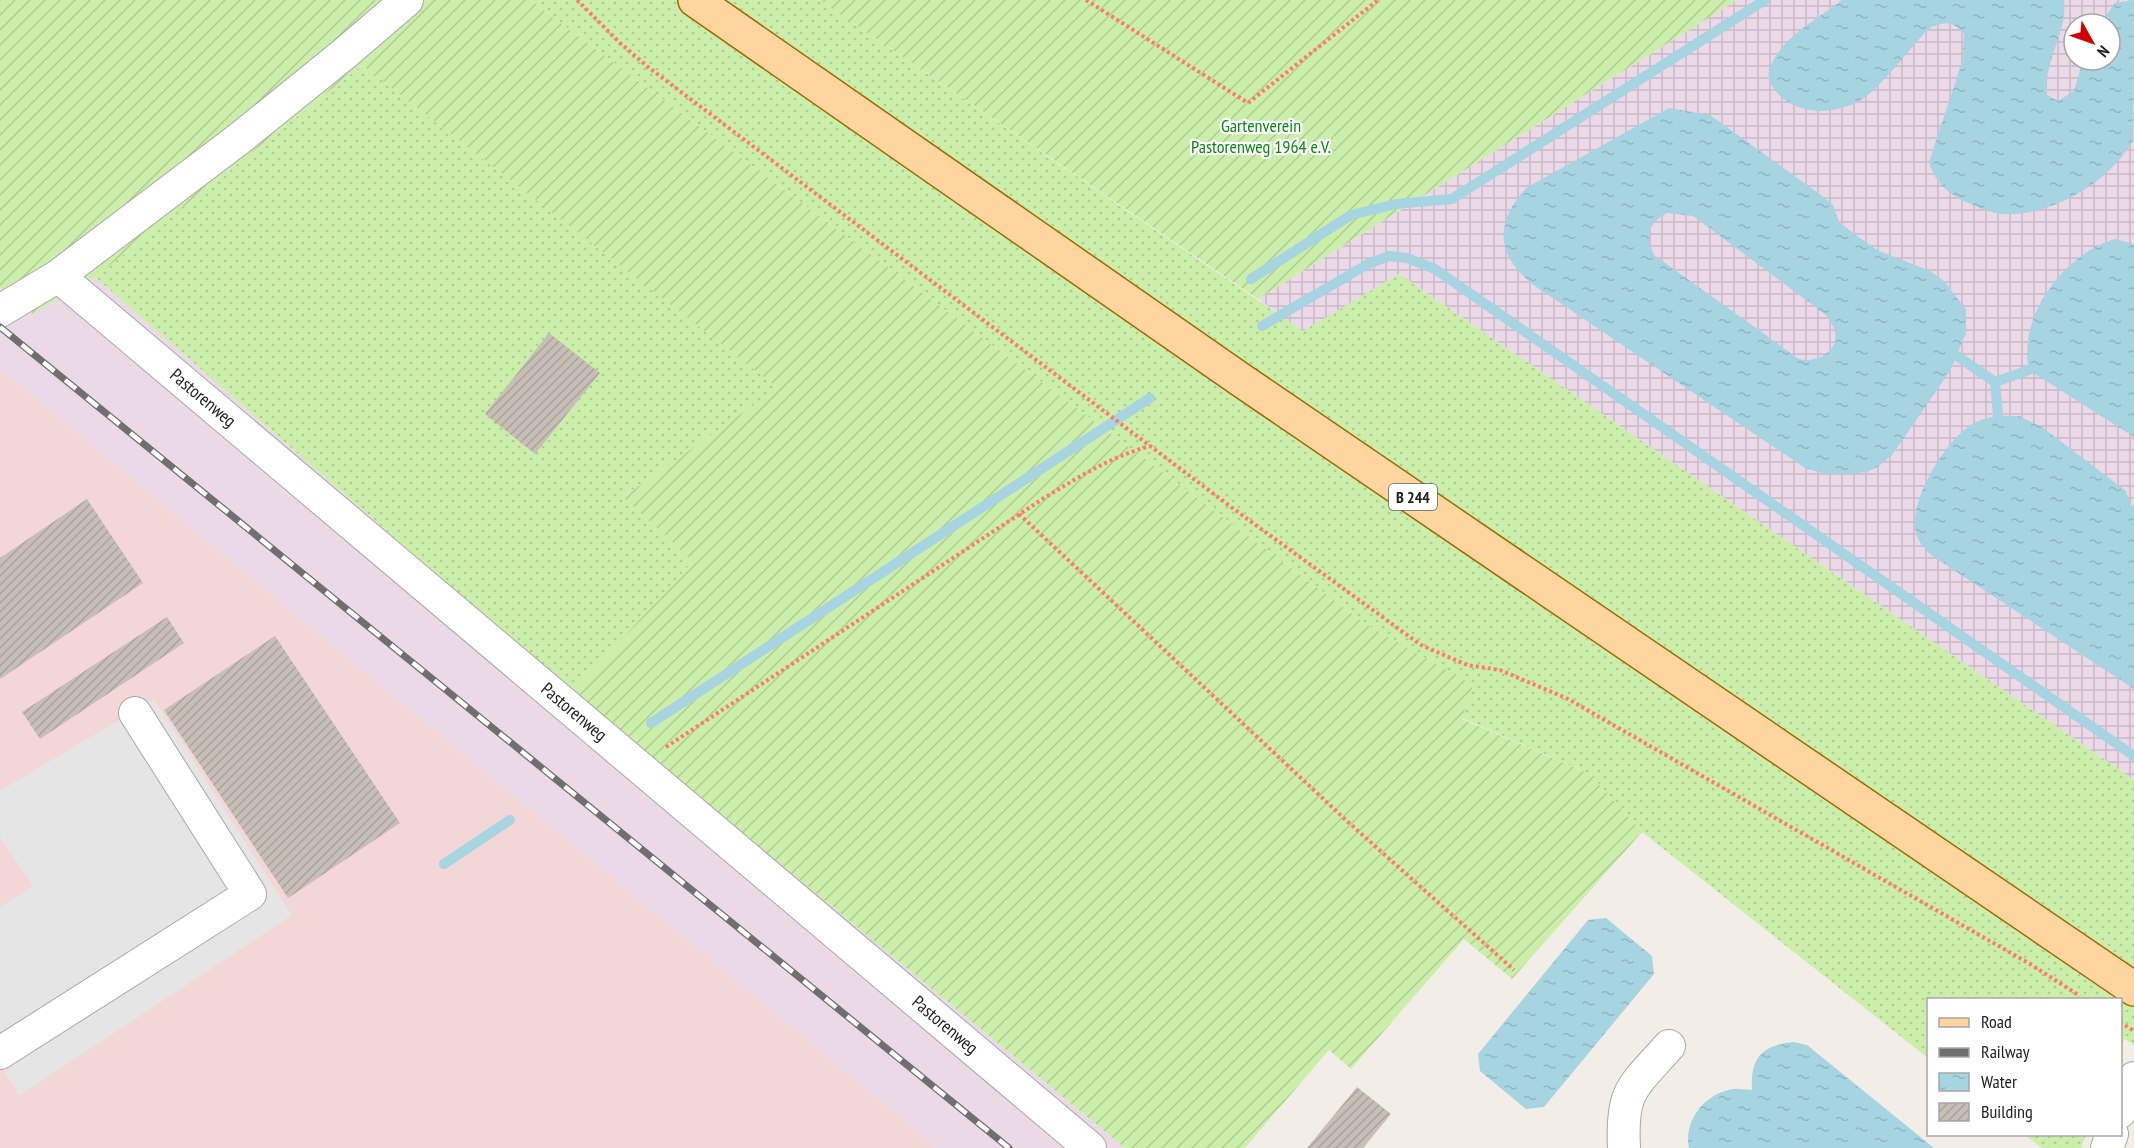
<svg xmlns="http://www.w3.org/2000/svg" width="2134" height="1148" viewBox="0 0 2134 1148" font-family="'PT Sans Narrow',sans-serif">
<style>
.commercial{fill:#f3d7d6}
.industrial{fill:url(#industrial-grid);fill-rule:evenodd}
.railway{fill:#ebd9e8}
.grass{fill:url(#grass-dots)}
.garden{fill:url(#garden-furrows)}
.parking{fill:#e5e5e5}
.water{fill:url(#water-ripples);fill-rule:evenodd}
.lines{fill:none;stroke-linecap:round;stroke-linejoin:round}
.stream{stroke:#a6d4e1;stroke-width:10}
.building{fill:url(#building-hatch)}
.minor-casing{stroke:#a8a8a8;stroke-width:34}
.major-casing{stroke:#9e6a00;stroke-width:36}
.path{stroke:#ff7a6b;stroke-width:4;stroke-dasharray:3 3;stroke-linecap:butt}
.minor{stroke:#fff;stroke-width:32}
.major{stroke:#ffd59f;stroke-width:33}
.rail-casing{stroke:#6f6f6f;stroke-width:7}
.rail{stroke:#fff;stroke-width:4.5;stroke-dasharray:14;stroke-linecap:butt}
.labels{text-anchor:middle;stroke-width:4.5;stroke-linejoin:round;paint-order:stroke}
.shield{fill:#fff;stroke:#646464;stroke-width:1.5}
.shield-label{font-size:16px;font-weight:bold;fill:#212121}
.park-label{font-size:18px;fill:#068810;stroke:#fff}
.street-label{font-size:18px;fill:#212121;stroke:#fff}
</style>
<defs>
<pattern id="industrial-grid" width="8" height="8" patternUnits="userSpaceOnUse" patternTransform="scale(1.5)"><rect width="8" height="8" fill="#ebd9e8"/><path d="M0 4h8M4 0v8" fill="none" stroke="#c9bac7"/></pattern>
<pattern id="grass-dots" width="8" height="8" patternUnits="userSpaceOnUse" patternTransform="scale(1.5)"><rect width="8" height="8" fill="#cceeab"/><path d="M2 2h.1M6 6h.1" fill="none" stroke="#afcc93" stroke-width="1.8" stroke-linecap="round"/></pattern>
<pattern id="garden-furrows" width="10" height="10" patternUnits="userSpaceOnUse" patternTransform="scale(1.5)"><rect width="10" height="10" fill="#cceeab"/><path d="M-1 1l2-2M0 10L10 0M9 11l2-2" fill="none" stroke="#afcc93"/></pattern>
<pattern id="water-ripples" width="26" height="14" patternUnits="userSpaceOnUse" patternTransform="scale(1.5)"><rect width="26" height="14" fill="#a6d4e1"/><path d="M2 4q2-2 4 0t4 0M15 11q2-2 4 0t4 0" fill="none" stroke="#8fb6c1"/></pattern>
<pattern id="building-hatch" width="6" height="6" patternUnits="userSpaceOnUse" patternTransform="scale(1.5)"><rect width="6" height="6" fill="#c7beb6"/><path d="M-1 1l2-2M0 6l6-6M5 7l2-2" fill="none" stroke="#aba39c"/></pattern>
</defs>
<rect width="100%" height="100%" fill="#f2eee7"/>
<!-- commercial -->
<path class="commercial" d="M0,369L937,1148H0Z"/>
<!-- industrial -->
<path class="industrial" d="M1737,0H2134V780L1399,274L1303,332L1258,299ZM2074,24H2110V60H2074Z"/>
<!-- railway -->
<path class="railway" d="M95,277L573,693L1125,1148H937L0,369V287L33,314Z"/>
<!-- grass -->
<path class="grass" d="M530,0H819L1303,331L1399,274L2134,780V1045L2124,1039L2121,1047L2120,1000H1928V1058L1642,832L1590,774L1462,718L1472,685L1366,624Z
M362,65L779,388L624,496L693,561L573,693L95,277Z
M2025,1135H2086L2081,1148H2042Z"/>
<!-- garden -->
<path class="garden" d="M0,0H530L1366,624L1473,685L1462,719L1590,774L1642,832L1512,979L1464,939L1351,1069L1329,1050L1245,1148H1125L573,693L693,561L623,497L778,388L362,65L95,277L33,314L0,287Z
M819,0H1737L1258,299Z"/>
<!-- parking -->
<path class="parking" d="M154,699L292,915L19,1096L0,1063V907L33,886L0,837V791Z"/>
<!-- water -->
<path class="water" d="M1842,0H2064C2068,33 2043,61 2047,95L2058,101L2074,91L2083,60H2110V24H2100L2115,3L2134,0C2134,18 2134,134 2133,141C2108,183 2051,217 2002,214C1991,213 1978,207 1968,203C1948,194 1935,183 1929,162L1963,59L1964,34C1953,20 1942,21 1927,30C1912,47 1879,89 1861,100C1833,116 1794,116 1774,89C1769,82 1767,76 1770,68C1780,38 1818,19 1842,0Z
M1669,108L1710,115L1821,195L1833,205L1839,222L1853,233L1877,250L1930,271L1944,281L1966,310V333L1950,371L1892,455L1879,466L1867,472L1848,474H1826L1805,468L1532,284C1495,253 1495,223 1526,188ZM1667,213L1693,216L1826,315C1829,320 1834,326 1835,332C1839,352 1815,364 1799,359L1654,255C1645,235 1647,225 1667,213Z
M2115,239L2134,244V437L2029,370C2017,316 2065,253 2115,239Z
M1998,416H2019L2042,427L2126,491L2130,504L2134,507V689L1931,555C1924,548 1919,543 1916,533C1908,503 1942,448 1964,430C1974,421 1985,418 1998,416Z
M1606,918L1652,956L1654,974L1544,1107L1526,1109L1480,1071L1478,1054L1588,920Z
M1794,1042L1807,1045L1934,1148H1689C1683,1120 1706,1093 1733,1089C1739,1088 1746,1090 1752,1090C1750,1058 1762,1045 1794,1042Z"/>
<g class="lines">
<!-- stream -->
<path class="stream" d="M1251,279L1351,215L1396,204L1452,199L1765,0
M1262,326L1368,264L1389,256L1407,258L1435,269L2134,756
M1957,356L1995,382
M1995,382L2029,370
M1995,382L1998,416
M651,723L1150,398
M444,864L510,820"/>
</g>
<!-- building -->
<path class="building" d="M549,333L600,373L535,454L485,414Z
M87,499L143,583L0,679V558Z
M167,617L184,643L40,739L22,712Z
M275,636L400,823L288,898L164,710Z
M1357,1087L1391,1114L1363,1148H1307Z"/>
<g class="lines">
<!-- minor casing -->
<g class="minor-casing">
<path id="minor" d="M58,276L1090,1148
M0,311L58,276L240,138L344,54L407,0
M0,1053L250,894L135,713
M2120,1112L2134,1078
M1624,1148C1621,1090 1632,1088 1669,1046
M2107,1148L2112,1134"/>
</g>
<!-- major casing -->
<g class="major-casing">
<path id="major" d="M695,0L1241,380L2134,989"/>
</g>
<!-- path -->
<path class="path" d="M577,0L620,43L648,67L1231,507L1421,645L1467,665L1500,670L1568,699L2030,964L2080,996
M1086,0L1248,103L1378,0
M1019,514L1348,822L1514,970
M666,747L1044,498C1079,477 1110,457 1150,446
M2120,1022L2134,1031"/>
<!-- minor -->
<use href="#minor" class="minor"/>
<!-- major -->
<use href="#major" class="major"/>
<!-- rail casing -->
<g class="rail-casing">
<path id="rail" d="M0,327L1009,1148"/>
</g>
<!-- rail -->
<use href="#rail" class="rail"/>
</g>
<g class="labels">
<!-- shield labels -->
<rect class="shield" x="1389" y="484" width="48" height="26" rx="4.5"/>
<g class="shield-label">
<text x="1413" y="503">B 244</text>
</g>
<!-- park labels -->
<g class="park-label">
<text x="1261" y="132">Gartenverein<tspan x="1261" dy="21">Pastorenweg 1964 e.V.</tspan></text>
</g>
<!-- street labels -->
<g class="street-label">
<text transform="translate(203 398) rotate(40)" y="6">Pastorenweg</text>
<text transform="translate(574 712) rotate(40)" y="6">Pastorenweg</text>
<text transform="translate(945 1025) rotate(40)" y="6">Pastorenweg</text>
</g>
</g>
<!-- legend -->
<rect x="1927" y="998" width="195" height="138" fill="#ffffff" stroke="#a6a6a6" stroke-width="1.5"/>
<rect x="1939" y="1018" width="30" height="9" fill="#ffd59f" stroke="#a6a6a6" stroke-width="1.5"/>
<text x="1981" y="1028" font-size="18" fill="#212121">Road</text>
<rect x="1939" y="1048" width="30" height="9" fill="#6f6f6f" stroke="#a6a6a6" stroke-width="1.5"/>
<text x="1981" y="1058" font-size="18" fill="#212121">Railway</text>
<rect x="1939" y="1073" width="30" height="18" fill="url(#water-ripples)" stroke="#a6a6a6" stroke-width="1.5"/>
<text x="1981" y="1088" font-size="18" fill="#212121">Water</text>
<rect x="1939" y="1103" width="30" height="18" fill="url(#building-hatch)" stroke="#a6a6a6" stroke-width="1.5"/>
<text x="1981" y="1118" font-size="18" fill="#212121">Building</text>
<!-- north arrow -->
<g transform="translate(2092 42) rotate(130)"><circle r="28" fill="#ffffff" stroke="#a6a6a6" stroke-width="1.5"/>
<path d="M0-4.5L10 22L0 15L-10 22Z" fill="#d20000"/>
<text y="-9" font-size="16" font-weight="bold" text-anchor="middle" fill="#212121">N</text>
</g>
</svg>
